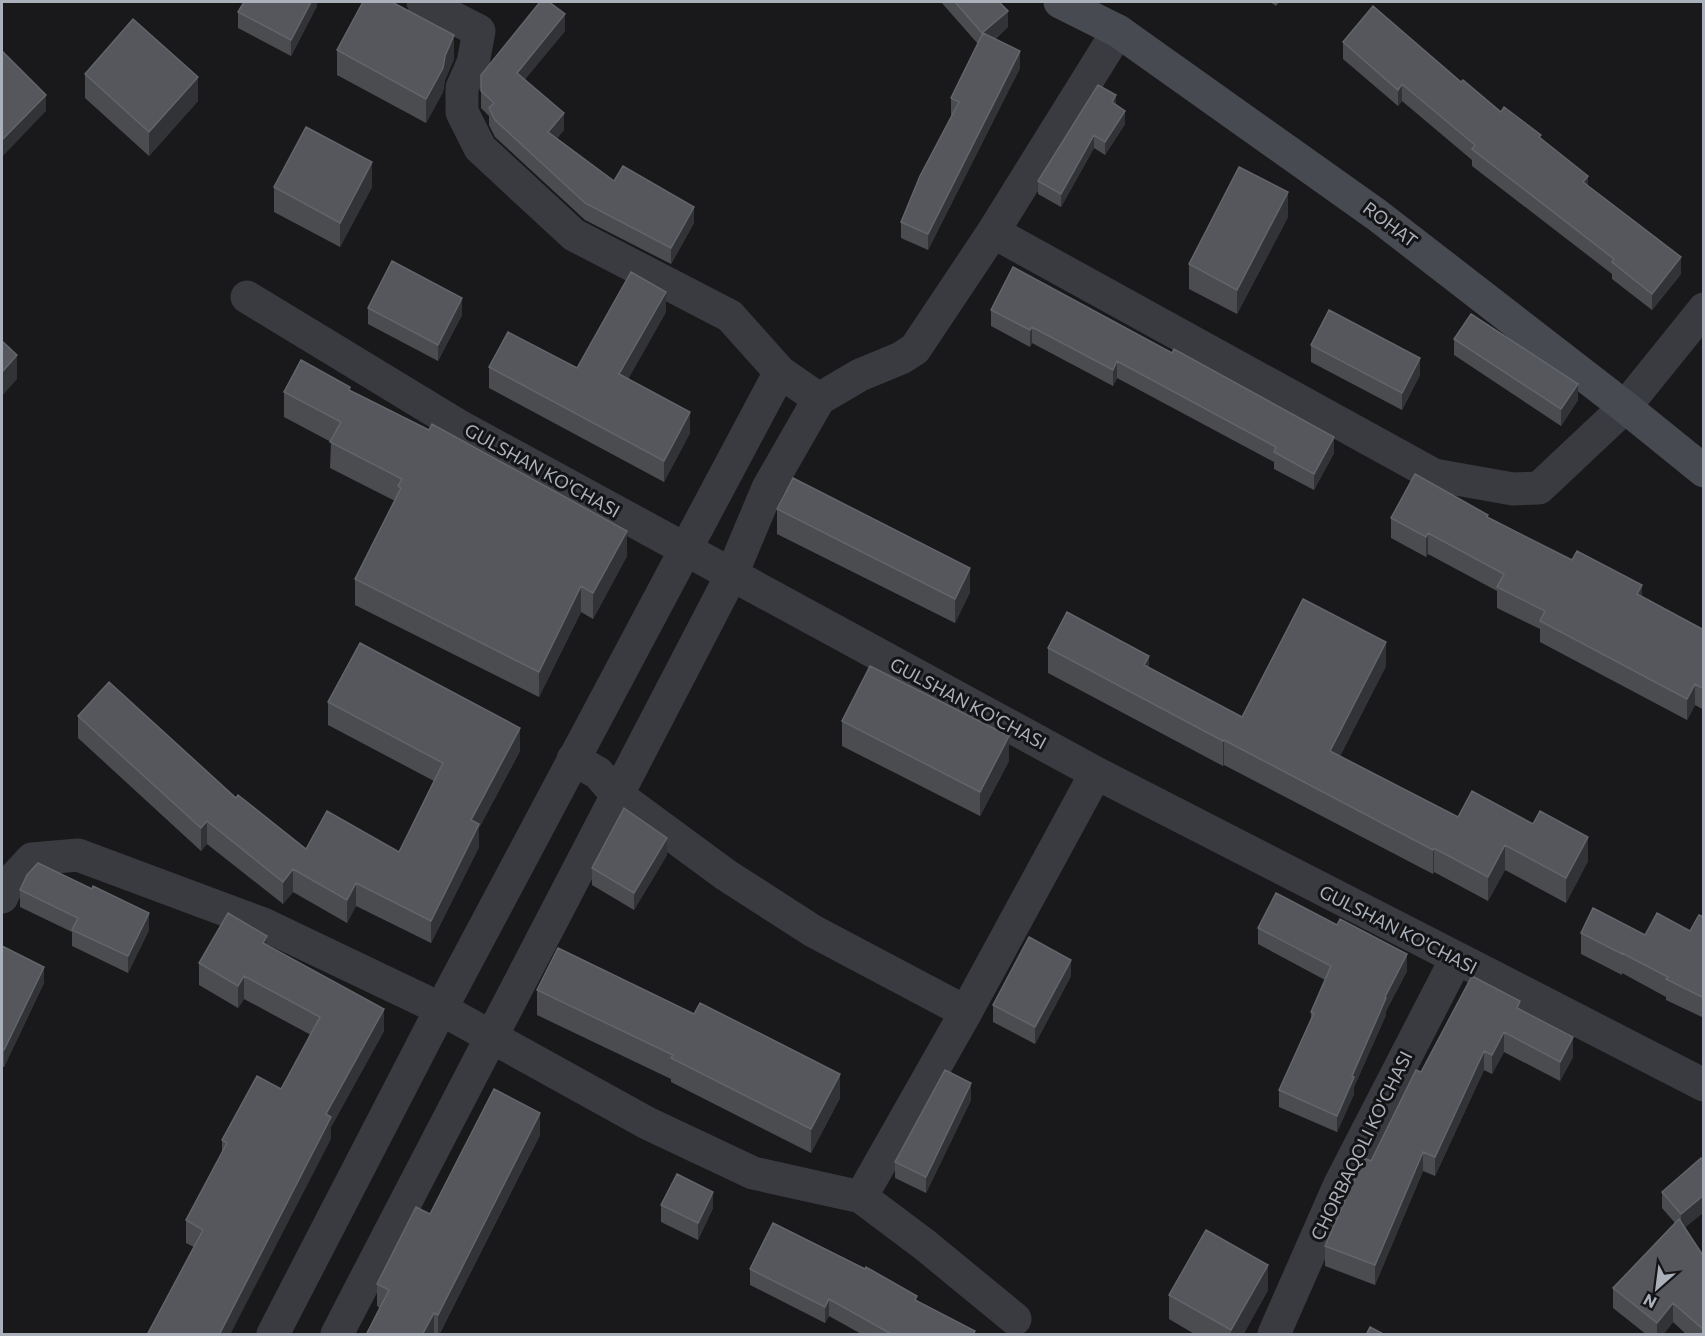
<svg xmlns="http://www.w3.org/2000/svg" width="1705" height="1336" viewBox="0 0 1705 1336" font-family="Commissioner,sans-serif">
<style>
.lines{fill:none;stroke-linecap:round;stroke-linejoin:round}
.street{stroke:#3a3b41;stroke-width:33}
.secondary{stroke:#484a51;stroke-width:33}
.wall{fill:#4a4c50}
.shaded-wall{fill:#323336}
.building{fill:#55575c;stroke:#62656a;stroke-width:1.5}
.labels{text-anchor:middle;stroke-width:6;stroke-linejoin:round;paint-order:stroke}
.street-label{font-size:18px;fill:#abb1bb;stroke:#141416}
</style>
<rect width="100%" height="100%" fill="#19191b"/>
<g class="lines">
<!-- street -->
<path class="street" d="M423,2L479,31L473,63L462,88V112L480,148L574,235L730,316L780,372L819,399
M993,232L1434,475L1513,489L1539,488L1625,407L1704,309
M247,297L461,427L1096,773L1704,1085
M573,759L598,773L616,794L726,875L813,931L966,1012
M2,897L7,886L32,859L78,855L263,924L441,1009L647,1123L753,1173L861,1197L925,1245L1015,1319
M861,1197L966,1012L1096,773
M273,1334L441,1009L780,372
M337,1334L731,576L768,488L819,399L860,375L901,358L915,349L993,232L1118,31
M1274,1334L1340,1184L1456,959"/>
<!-- secondary -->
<path class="secondary" d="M1060,2L1118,31L1377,215L1625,407L1704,471"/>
</g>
<!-- wall -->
<path class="wall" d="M317,2V6L291,56L238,28V12Z
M941,2H999L1008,27L995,39L1020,68L928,250L901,238V222L952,115H951V98L978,44Z
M1270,2H1279L1276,6Z
M565,31L525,79L564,130L557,138L614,181L694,223L671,264L585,220L495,137L489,125V116L481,108V75Z
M1343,42L1461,82L1501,112L1541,138L1588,186L1681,274L1652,310L1612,279V274L1472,166V160L1402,101L1398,106L1343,59Z
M337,50L454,59L445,80L443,92L426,123L337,75Z
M85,74L198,101L149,156L85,98Z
M1116,105L1125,124L1105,155L1094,148L1061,207L1038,194V181Z
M274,187H372L340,247L274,212Z
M1288,217L1237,314L1189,289V264Z
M1013,267L1334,453L1314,490L1274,469V462L1117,378L1113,386L1032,343L1030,347L991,326V310Z
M368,308L462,315L438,361L368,324Z
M666,312L628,379L690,433L664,482L489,388V367L577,368Z
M1454,339L1578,400L1561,426L1454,355Z
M1311,345L1420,375L1402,410L1311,362Z
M350,390L627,556L593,619L581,612L539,697L355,605V579L395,501L330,468L331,442L284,417V392Z
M777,509L970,592L955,623L777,534Z
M1391,518H1488L1642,596L1704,630V710L1695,705L1687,720L1540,642V629L1497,608V591L1428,554L1426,557L1391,538Z
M1048,648L1149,668L1242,717L1386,666L1340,756L1458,817L1588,861L1566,903L1505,870L1488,901L1434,872L1433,874L1224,765L1223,766L1048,673Z
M328,702L520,751L479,828V847L431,943L356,906L347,923L293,892L283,904L207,844L201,851L78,738V716L236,798L306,849L399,852L434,781L328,725Z
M842,721L1009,761L980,816L842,746Z
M667,855L634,910L592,885V868Z
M20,890L149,930L128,973L72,946V932L20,907Z
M1704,917V1018L1666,1000V997L1622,973V975L1581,954V933L1645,935L1690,931Z
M1258,928L1407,971L1386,1011V1015L1354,1087V1094L1337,1132L1279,1107V1090L1311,1020V1012L1325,980L1258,944Z
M2,946L44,983L4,1067L2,1066Z
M267,946L384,1031L331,1127V1139L194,1247L186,1243V1220L222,1152V1140L281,1089L311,1035L244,999L238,1008L199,985V963Z
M1071,976L1035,1044L993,1022V1005Z
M537,990L694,1014L840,1098L811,1153L671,1082V1079L537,1015Z
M1520,1010L1573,1057L1560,1081L1504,1052L1492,1074L1484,1070L1435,1176L1423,1171L1375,1285L1325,1266V1246L1421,1072Z
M971,1100L926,1193L895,1178V1162Z
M540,1135L439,1335H366L380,1308L377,1306V1284L430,1214Z
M1704,1161V1212L1685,1227L1704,1257V1335H1687L1673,1322L1663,1335H1647L1613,1308V1288L1675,1223L1662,1208V1192Z
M661,1205L713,1208L698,1240L661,1222Z
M750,1269L917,1301L975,1335H863L829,1316L825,1323L750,1285Z
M1268,1290L1243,1335H1196L1169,1319V1295Z"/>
<!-- shaded-wall -->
<path class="shaded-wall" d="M311,2H317V6L291,56V40Z
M1008,11V27L982,49V33Z
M565,14V31L517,89V73Z
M454,35V59L445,80L443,92L426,123V99Z
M1020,51V68L928,250V234Z
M198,77V101L149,156V132Z
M1402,84V101L1398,106V90Z
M46,95V111L2,157V140Z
M1116,95V108L1112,102Z
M1125,111V124L1105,155V142Z
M564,113V130L548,149V132Z
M1094,135V148L1061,207V194Z
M372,162V187L340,247V223Z
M1588,176V192L1583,182Z
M1288,192V217L1237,314V290Z
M694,207V223L671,264V248Z
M1681,257V274L1652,310V294Z
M666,292V312L619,395V374Z
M462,298V315L438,361V345Z
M1032,327V343L1030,347V330Z
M17,355V379L2,396V372Z
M1420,358V375L1402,410V393Z
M1117,361V378L1113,386V370Z
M1578,384V400L1561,426V409Z
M690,412V433L664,482V461Z
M1334,437V453L1314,490V474Z
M627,531V556L593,619V593Z
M1428,533V554L1426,557V537Z
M970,568V592L955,623V599Z
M1642,585V605L1637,594Z
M581,586V612L539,697V672Z
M1386,642V666L1330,775V751Z
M1149,656V680L1144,665Z
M1695,684V705L1687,720V699Z
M520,728V751L479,828V847L431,943V921L471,820Z
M1009,736V761L980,816V792Z
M1224,740V765L1223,766V741Z
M207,821V844L201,851V828Z
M1588,837V861L1566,903V878Z
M667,838V855L634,910V893Z
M1505,845V870L1488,901V877Z
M1434,848V872L1433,874V850Z
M293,869V892L283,904V882Z
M356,883V906L347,923V900Z
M149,913V930L128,973V956Z
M267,936V958L263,943Z
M1407,954V971L1386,1011V1015L1354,1087V1094L1337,1132V1116L1352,1076L1385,997Z
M1071,960V976L1035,1044V1027Z
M44,967V983L4,1067V1050Z
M244,976V999L238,1008V986Z
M384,1009V1031L331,1127V1139L230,1335H219L326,1114Z
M1504,1032V1052L1492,1074V1055Z
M1573,1037V1057L1560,1081V1062Z
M1484,1051V1070L1435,1176V1157Z
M840,1074V1098L811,1153V1129Z
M971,1083V1100L926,1193V1177Z
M540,1113V1135L439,1335H438V1315Z
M1423,1152V1171L1375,1285V1265Z
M713,1192V1208L698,1240V1223Z
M1704,1195V1212L1681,1231V1214Z
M1268,1265V1290L1243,1335H1231V1330Z
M829,1299V1316L825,1323V1307Z
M1673,1303V1322L1663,1335H1657V1323Z
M434,1313V1335H422Z"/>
<!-- building -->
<path class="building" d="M244,2H311L291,40L238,12Z
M363,2H392L454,35L445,56L443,68L426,99L337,50Z
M540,2H549L565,14L517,73L564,113L548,132L614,181L623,166L694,207L671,248L585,203L495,120L489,108L494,103L481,91V75Z
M955,2H999L1008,11L982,33Z
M1373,6L1461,82L1463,80L1501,112L1504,107L1541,135L1539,137L1588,176L1583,182L1681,257L1652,294L1612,262L1614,259L1472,149L1475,145L1402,84L1398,90L1343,42Z
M133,19L198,77L149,132L85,74Z
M983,33L1020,51L928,234L901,222L920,176L959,102L951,98Z
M2,51L46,95L2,140Z
M1098,85L1116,95L1112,102L1125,111L1105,142L1094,135L1061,194L1038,181Z
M306,127L372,162L340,223L274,187Z
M1239,167L1288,192L1237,290L1189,264Z
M392,261L462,298L438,345L368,308Z
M1013,267L1172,353L1174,349L1334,437L1314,474L1274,452L1276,447L1117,361L1113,370L1032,327L1030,330L991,310Z
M631,272L666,292L619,374L690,412L664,461L489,367L508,332L577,368Z
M1329,310L1420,358L1402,393L1311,345Z
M1471,314L1578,384L1561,409L1454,339Z
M2,341L17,355L2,372Z
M301,360L350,387L349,390L429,430L432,424L627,531L593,593L581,586L539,672L355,579L401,488L398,486L402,479L330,442L341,422L284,392Z
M1415,474L1488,515L1487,517L1572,560L1577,551L1642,585L1637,594L1704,630V689L1695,684L1687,699L1540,621L1545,611L1497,587L1504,574L1428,533L1426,537L1391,518Z
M793,478L970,568L955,599L777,509Z
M1303,599L1386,642L1330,751L1458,817L1472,791L1533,824L1540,811L1588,837L1566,878L1505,845L1488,877L1434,848L1433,850L1224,740L1223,741L1048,648L1067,612L1149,656L1144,665L1242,717Z
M360,643L520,728L471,820L479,824L431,921L356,883L347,900L293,869L283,882L207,821L201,828L78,716L109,682L236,798L238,795L306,849L327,811L399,852L443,763L328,702Z
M870,666L1009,736L980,792L842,721Z
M624,808L667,838L634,893L592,868Z
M38,863L92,889L93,886L149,913L128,956L72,930L78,918L20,890L27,875Z
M1276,893L1337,925L1340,919L1407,954L1385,997L1386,998L1352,1076L1354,1077L1337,1116L1279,1090L1314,1013L1311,1012L1331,966L1258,928Z
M1593,908L1645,935L1657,913L1690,931L1699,915L1704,917V998L1666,979L1668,977L1622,953V954L1581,933Z
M228,913L267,936L263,943L384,1009L326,1114L331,1117L219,1335H147L203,1230L186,1220L227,1143L222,1140L257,1076L281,1089L320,1017L244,976L238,986L199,963Z
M1029,937L1071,960L1035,1027L993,1005Z
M2,946L44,967L4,1050L2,1049Z
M558,948L694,1014L700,1003L840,1074L811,1129L671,1058L673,1055L537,990Z
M1472,976L1520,1001L1517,1008L1573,1037L1560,1062L1504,1032L1492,1055L1484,1051L1435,1157L1423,1152L1375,1265L1325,1246L1364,1158L1371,1161L1416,1070L1421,1072Z
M945,1070L971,1083L926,1177L895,1162Z
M494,1089L540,1113L438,1315L434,1313L422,1335H366L389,1290L377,1284L416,1207L430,1214Z
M1701,1158L1704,1161V1195L1681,1214L1662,1192Z
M677,1174L713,1192L698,1223L661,1205Z
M1679,1219L1704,1257V1330L1673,1303L1657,1323L1613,1288Z
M773,1223L865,1269L866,1267L917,1296L915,1300L975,1331L973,1335H893L829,1299L825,1307L750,1269Z
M1206,1230L1268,1265L1231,1330L1169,1295Z
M1370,1327L1385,1335H1366Z"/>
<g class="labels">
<!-- street labels -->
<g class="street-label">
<text transform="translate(1390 225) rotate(37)" y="6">ROHAT</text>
<text transform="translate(542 471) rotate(29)" y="6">GULSHAN KO'CHASI</text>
<text transform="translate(968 704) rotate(28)" y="6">GULSHAN KO'CHASI</text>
<text transform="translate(1398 930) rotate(27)" y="6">GULSHAN KO'CHASI</text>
<text transform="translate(1362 1146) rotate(-64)" y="6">CHORBAQOLI KO'CHASI</text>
</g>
</g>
<!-- border -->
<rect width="1705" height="1336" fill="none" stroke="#abb1bb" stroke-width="6"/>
<!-- north arrow -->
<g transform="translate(1657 1288) rotate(208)" stroke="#141416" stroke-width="4.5" paint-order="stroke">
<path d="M0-4.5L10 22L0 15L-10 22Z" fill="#abb1bb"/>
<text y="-9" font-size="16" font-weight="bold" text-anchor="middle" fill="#abb1bb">N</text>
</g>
</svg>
